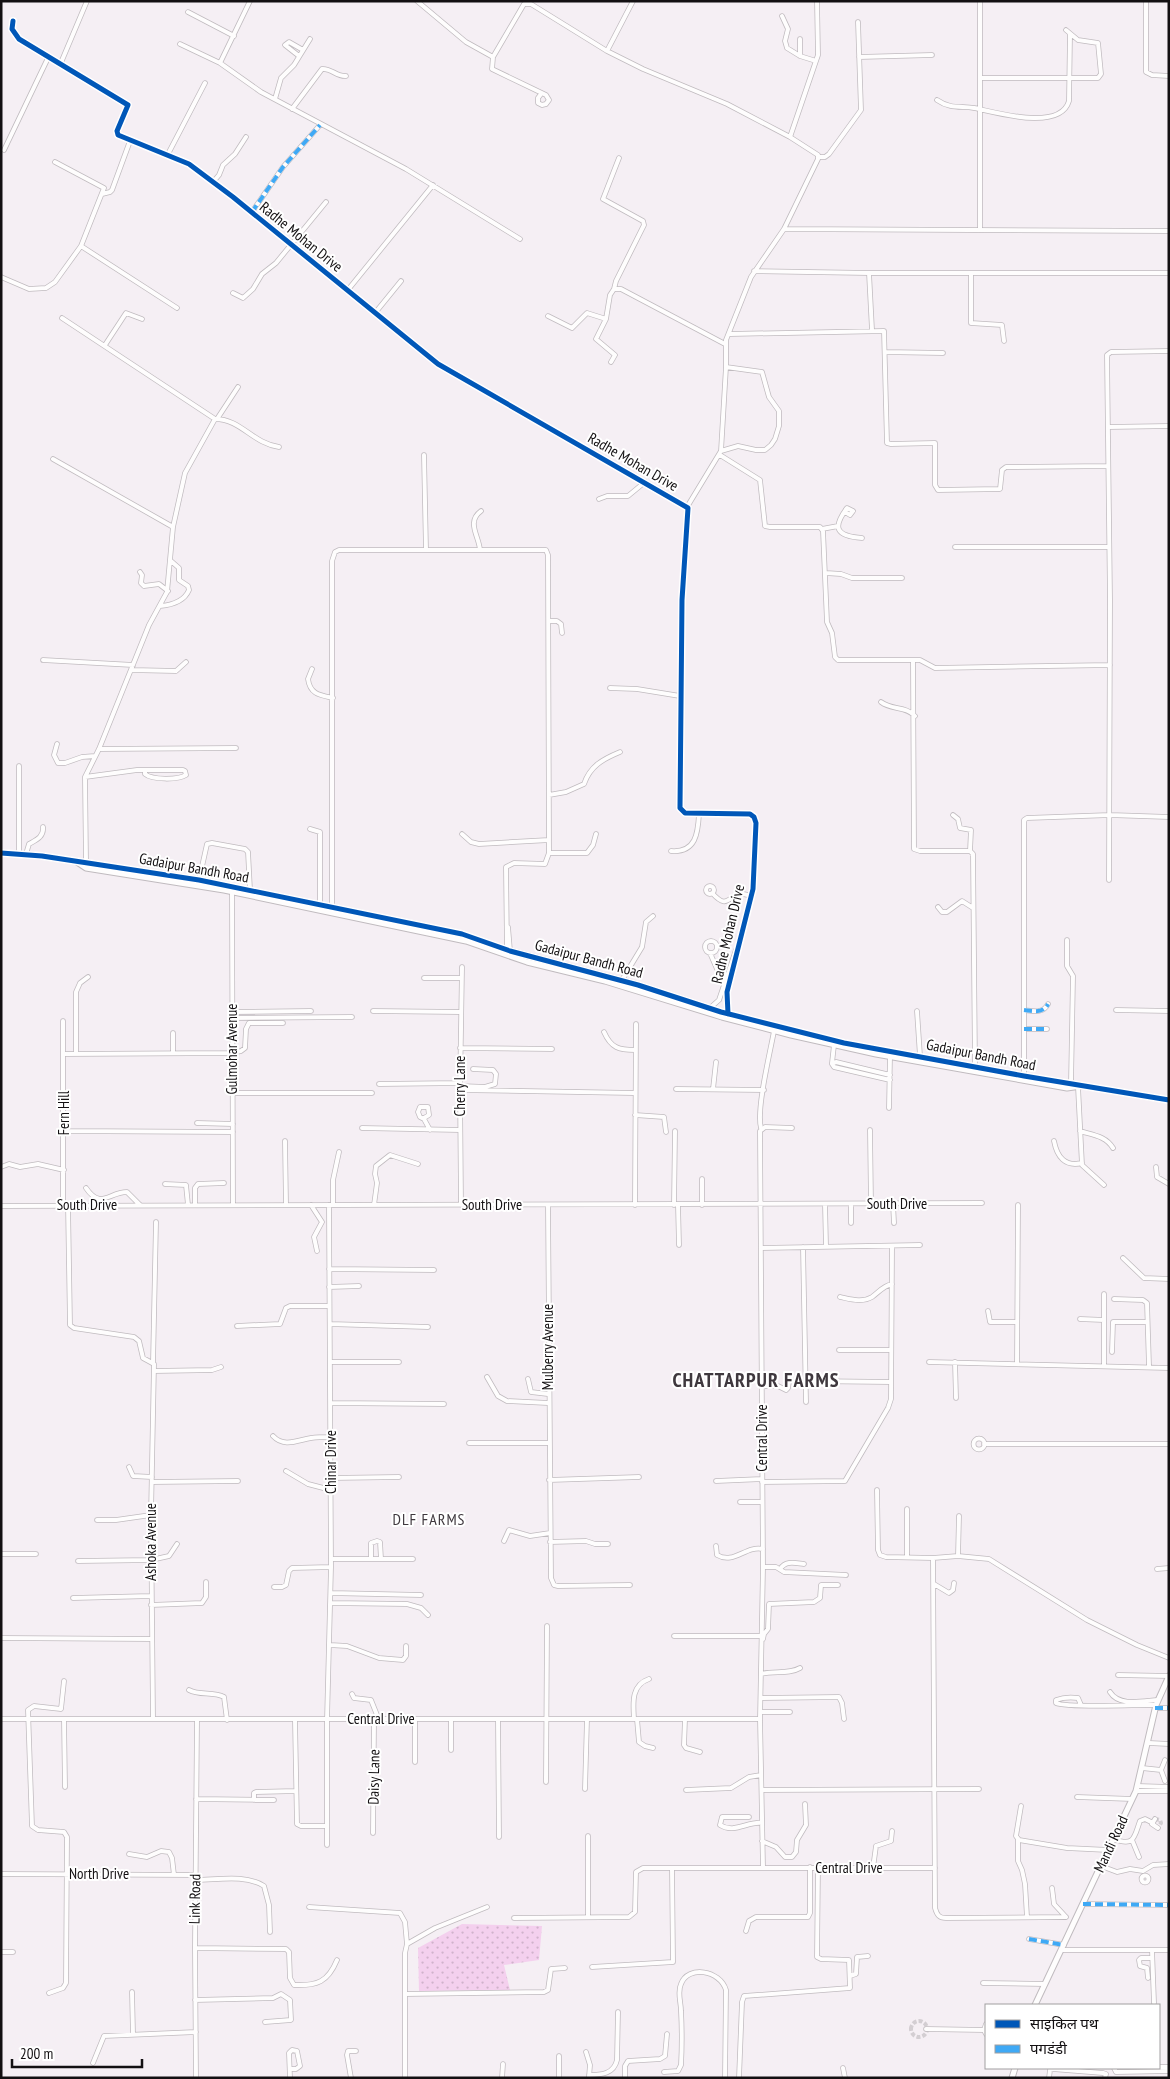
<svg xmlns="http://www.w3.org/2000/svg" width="1170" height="2079" viewBox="0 0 1170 2079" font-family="'PT Sans Narrow','Noto Sans Devanagari',sans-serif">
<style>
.grass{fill:url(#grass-dots)}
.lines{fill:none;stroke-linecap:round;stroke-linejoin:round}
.minor-tunnel{stroke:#d3ced2;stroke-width:4;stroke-dasharray:4 2;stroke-linecap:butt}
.minor-casing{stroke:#c0bbbf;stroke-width:5.5}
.tertiary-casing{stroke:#c0bbbf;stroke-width:7}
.minor{stroke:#fefdfd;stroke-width:4}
.tertiary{stroke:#fefdfd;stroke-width:5}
.quiet{stroke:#3fa9f5;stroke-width:4;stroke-dasharray:8 4;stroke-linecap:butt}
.cycleway-casing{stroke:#fff;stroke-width:8}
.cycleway{stroke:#0057b8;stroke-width:5}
.labels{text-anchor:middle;stroke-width:4;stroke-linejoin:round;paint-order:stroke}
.street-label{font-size:15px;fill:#131012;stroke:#fff}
.neighbourhood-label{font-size:16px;letter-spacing:1px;fill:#3f383e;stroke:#fff}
.district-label{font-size:20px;font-weight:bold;letter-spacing:1px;fill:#3f383e;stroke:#fff}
</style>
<defs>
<pattern id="grass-dots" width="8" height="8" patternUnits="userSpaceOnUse" patternTransform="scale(1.25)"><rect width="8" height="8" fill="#f4d0ee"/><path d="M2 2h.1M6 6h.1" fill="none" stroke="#d0b2cb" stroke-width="1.8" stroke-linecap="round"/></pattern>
</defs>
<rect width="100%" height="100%" fill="#f5eff4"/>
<!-- grass -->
<path class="grass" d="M462,1924L542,1926L539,1960L504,1965L510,1990L419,1991L418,1948Z"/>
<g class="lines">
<!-- minor-tunnel -->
<path class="minor-tunnel" d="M1155,1819L1160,1820L1161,1823L1158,1828
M911 2029a8 8 0 1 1 16 0a8 8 0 1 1-16 0Z"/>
<!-- minor casing -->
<g class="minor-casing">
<path id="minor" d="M250,1L220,63L261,92L406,169L520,239
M417,1L466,42L493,57L524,4H531L607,51L643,69L727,104L790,137L818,155V159L784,229L751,277L726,340V367L721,451L687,507
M1146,1V72L1152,75L1169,76
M188,12L234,36
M782,16L788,29L785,41L787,48L800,56L816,61
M13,21L12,29L19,39L128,105L117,131L118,135L189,164L233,197L438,364L688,508L682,600L680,808L685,813L750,814L754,817L756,823L753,889L727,992L728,1014
M180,44L220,63
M607,51L633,1
M299,56L285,45L289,42L303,50
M800,56V39
M493,57L492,69L546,95L549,100L546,104L542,105L538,103V98L541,94
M859,57L932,55
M60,65L87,1
M980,78H1098L1101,74L1098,43L1078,40L1066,30
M275,99L281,78L294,65L310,39
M937,100C950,109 960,106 974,108C995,112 1060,132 1069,101L1070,34
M292,109L322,69C331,68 337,77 346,76
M790,137L818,55L817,1
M4,150L48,58
M168,154L205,83
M818,157H825L829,154L861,110L858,22
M213,182L219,175L223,165L235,154L246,137
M102,194L110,192L112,190L130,141
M252,212L283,167L320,125
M784,229L1169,231
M980,230V1
M81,246L177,308
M754,271L869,273H1169
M869,273L872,330
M971,273V323L1002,325L1004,341
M1,277L29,289L46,288L55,282L81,246L104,188L55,162
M614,289L616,281L644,225L643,221L603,199L619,158
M347,291L433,185
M233,293L243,298L253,289L262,274L276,263L326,202
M375,313L401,281
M548,316L572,328L587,313L606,319
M62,318L215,419L185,473L173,527L167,592L149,625L99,749L85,777L86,862
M730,334L884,331L887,443L891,444L935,443V485L938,490L1000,489L1002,470L1006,467L1108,466
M105,345L126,313L142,319
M885,352L943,353
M611,362L615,355L596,339L606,319L610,295L614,289H621L725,344
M215,419C241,419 252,443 279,447
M217,419L238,387
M1108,427L1169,426
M721,451L738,446L756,450H765L771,445L775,439L779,426V411L769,397L762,372L726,367
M424,455L426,550
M720,455L760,480L765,526L770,527H820L823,531L827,622L832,633L835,657L838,660H920L935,668L1110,665
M53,459L173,527
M599,499L607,496H628L645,482
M845,512L850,515L853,511L847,508C832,528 836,536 862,538
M822,529L838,526
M955,547H1109
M480,550C479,536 466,522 481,511
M140,572L142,575L141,583L144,586L159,584L168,591
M826,573L841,574L852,578H902
M160,606C172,605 184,602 189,590L188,586L179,580V568L171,561
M549,621H557L561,624L562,633
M43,660L133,665
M913,661L914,849L920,851H970L973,854L975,1066
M312,669L308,679C310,694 319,695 333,698
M132,670L176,671L186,662
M610,688L637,689L680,696
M881,702C891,710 906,706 915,716
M57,744L54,755L58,763H65L82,757L95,756
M99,749L236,748
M19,766V853
M85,777L137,770H183L185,771L186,775C178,780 152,780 145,774V770
M549,795L566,792L584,784C590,766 603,759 620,752
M953,815L958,819L960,828L971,830L970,851
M310,829L320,832V905
M462,834L471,842L479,844L549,840
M671,851C696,853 698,833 699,814
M549,853H587L593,845L596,834
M26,854L29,844C36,840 44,837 43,827
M199,880L207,844L212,843L245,849L248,852L250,890
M1109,880L1110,600L1107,355L1111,352L1169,351
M706 890a4 4 0 1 1 8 0a4 4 0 1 1-8 0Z
M232,892L233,1205
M712,893C725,907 726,901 739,893L752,896
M938,907L942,912H947L962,901L973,908
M332,908V561L335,552L339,550H546L548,555L549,853L545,864L514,863L506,867L507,950
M508,927L510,951
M1067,940V966L1073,976L1071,1083
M705 947a6 6 0 1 1 12 0a6 6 0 1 1-12 0Z
M710,953L717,969L726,976
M424,978H461
M622,980L642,947L646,922L653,916
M710,1008L719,1000L736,950
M1024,1010C1033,1011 1043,1014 1048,1004
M1116,1010L1169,1011
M373,1011L460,1012
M917,1011L920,1056
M231,1012L311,1011
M231,1018L352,1017
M63,1021V1205
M1024,1029H1047
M604,1032C611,1048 619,1050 635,1050
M173,1033V1053
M460,1048L552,1049
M64,1054L232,1053L241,1051L245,1048L246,1029L249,1023H283
M76,1054V992L80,983L88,977
M832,1063L834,1045
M1024,1076V820L1027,818L1110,815L1169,817
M890,1080L834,1067L832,1064L836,1062L890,1075
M379,1084L460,1083
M460,1086L485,1087L495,1084L496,1074L493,1070L473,1069
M1078,1087L1082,1165L1104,1185
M676,1089L764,1090
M713,1089L716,1062
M460,1090L634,1093
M232,1093H372
M889,1108L890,1056
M635,1115L664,1117L666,1132
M424,1118L429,1115L428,1107H420L418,1112L420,1117L424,1119L430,1130
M197,1123L233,1124
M362,1128L460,1130
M761,1128C756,1110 770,1053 774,1031
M870,1130L871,1204
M64,1131L233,1132
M1080,1131C1093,1135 1106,1136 1113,1148
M285,1141L286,1205
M1054,1141C1057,1157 1065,1167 1082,1163
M1,1167L9,1164L20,1167L38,1164L64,1170
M1156,1167L1157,1177L1169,1184
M165,1184L186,1185L188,1205
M86,1188C101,1210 109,1192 127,1192L140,1205
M825,1204L826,1246
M851,1204V1223
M893,1204L894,1223
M68,1205L70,1325L74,1328L134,1337L139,1341L143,1358L154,1364L151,1515L153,1719
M195,1205V1188L198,1184L224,1183
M311,1205L322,1222L314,1237L317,1251
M333,1205V1180L339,1152
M374,1205L377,1183L375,1174L376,1166L390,1155L418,1164
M461,1205L460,1090L462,967
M548,1205L551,1578L554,1585L558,1586L630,1585
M635,1205L636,1024
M674,1205L675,1131
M678,1205L679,1245
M702,1205V1179
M1,1206L982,1203
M803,1247L806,1402
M761,1248L920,1245
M1123,1258L1144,1278L1169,1279
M329,1269L434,1270
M329,1287L359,1286
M840,1297C850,1299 862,1303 872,1297C879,1292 883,1286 892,1284
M1114,1299L1143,1300L1147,1303L1149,1366
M988,1311L990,1322H1017
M1080,1319L1104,1320
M330,1324L428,1327
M237,1326L280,1324L286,1308L290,1306H329
M839,1350H891
M1112,1352L1113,1322H1147
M330,1362H399
M929,1362L1169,1368
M955,1362L956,1398
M153,1363L156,1222
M1017,1364L1018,1205
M1104,1366V1294
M154,1371L212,1370L221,1367
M487,1377L498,1396L507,1401L548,1403
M528,1379L531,1392L548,1394
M806,1381L891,1382
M761,1386H778L786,1390L788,1388L789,1381
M331,1403L444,1404
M273,1436C284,1448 298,1440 311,1438C318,1437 325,1437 331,1437
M973.5 1444a5.5 5.5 0 1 1 11 0a5.5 5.5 0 1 1-11 0Z
M469,1443H548
M984,1444H1169
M129,1467L133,1476L152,1477
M286,1471L308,1484L331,1490
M331,1478L399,1477
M549,1480L639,1477
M716,1481L762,1479
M152,1482L238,1481
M762,1482L845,1481L888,1408L891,1399L892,1246
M877,1490L878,1550L880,1555L886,1557L933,1558L958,1556L989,1559L1087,1620L1137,1645L1169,1658
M740,1502H762
M97,1520H116L151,1515
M504,1541L509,1530L530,1536L550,1533
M550,1542L586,1541L595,1544H608
M716,1546L717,1555C734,1565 746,1545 763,1549
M1,1554H36
M958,1556L959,1516
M907,1557V1509
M933,1558L935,1908C937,1915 939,1918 946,1918L1066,1917
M331,1559H413
M371,1559V1543L377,1541L380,1542L381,1559
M78,1561L151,1560L169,1556L177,1544
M763,1567H776L784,1572L846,1575
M780,1569C786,1560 795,1563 804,1564
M1157,1569L1169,1568
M934,1584L949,1593L953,1590L954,1583
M274,1587H282L286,1585L289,1571L292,1568L331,1567
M331,1593L421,1595
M73,1598L151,1596
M330,1603L407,1604L421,1608L428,1615
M151,1605L202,1603L206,1597V1582
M674,1636H761
M1,1638L151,1639
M763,1639L764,1634L768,1629L769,1604L814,1602L820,1598L821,1585H838
M330,1645L347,1646L379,1658L403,1660L406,1656V1646
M761,1674C774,1670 788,1675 800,1668
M1118,1675L1169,1676
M189,1690C200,1696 213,1691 224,1697L227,1720
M1110,1692C1119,1707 1143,1701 1158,1700
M352,1694L354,1698L371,1700L379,1720
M761,1698L839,1697L842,1703L844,1719
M1081,1705L1078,1698C1070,1697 1064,1697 1056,1700V1703C1066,1708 1132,1705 1148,1705H1156
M1155,1708H1169
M761,1712H790
M1,1719H760
M64,1719L65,1787
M415,1719V1762
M451,1719V1750
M498,1719L499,1837
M634,1719C633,1703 631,1685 649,1679
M637,1719L639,1742L645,1746L653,1748
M685,1719L684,1745L686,1748L700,1752
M295,1720L297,1824L301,1826H327
M1149,1743L1169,1744
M1165,1760L1161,1770L1165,1781
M1142,1768L1161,1770
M546,1782L547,1626
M1137,1786L1169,1787
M585,1789L587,1719
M686,1790L731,1788L749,1777L761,1775
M762,1790L979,1789
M1136,1791H1169
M1077,1797L1132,1799
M196,1799L274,1800
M254,1800V1793L256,1792L296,1791
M1021,1806L1016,1836L1019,1840L1067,1848L1108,1850
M749,1817H722L720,1825C734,1834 748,1821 762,1823
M1155,1819L1152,1824L1158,1828
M373,1833L374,1720
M1018,1839V1861L1022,1870L1025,1884L1027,1917
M1114,1839C1135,1847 1134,1837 1140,1821L1145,1819L1153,1823
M1132,1840L1139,1857
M762,1841L776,1847L785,1857H792L796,1852L797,1840L806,1825L805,1804
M327,1845V1720L331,1567L329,1205
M129,1854L147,1857L161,1851L169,1852L172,1858L174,1875
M1101,1866L1117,1872L1130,1869L1143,1871L1153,1865L1169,1864
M763,1867L760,1719L763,1567L760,1131L765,1127L792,1128
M873,1868L876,1846L891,1841L892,1831
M1,1874L196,1875
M1141.5 1879a3.5 3.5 0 1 1 7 0a3.5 3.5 0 1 1-7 0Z
M196,1880C217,1880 245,1874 264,1886L269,1905L270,1932
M1052,1888L1054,1904L1066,1917
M1083,1904L1169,1905
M309,1907L400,1913L405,1922L407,1944
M588,1917V1836
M514,1918L629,1917L635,1912L636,1872L643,1868H935
M746,1931L749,1921L756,1917H808L810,1913V1867
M1029,1939L1064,1945
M195,1948L286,1949L289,1952L290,1978L294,1985C317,1986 328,1982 337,1960
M1061,1950H1169
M1152,1950L1154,2003
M1,1952H13
M592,1967L673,1962L672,1868
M850,1976L856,1974L857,1957L868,1956
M1148,1978L1147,1968L1140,1966L1139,1960L1141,1958H1152
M983,1983L1045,1984
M132,1992L133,2034
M49,1993L63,1988L66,1983L67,1837L64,1832L38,1830L32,1826L28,1710L34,1706L61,1709L64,1681
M405,1994L544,1992L548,1990L551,1969L565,1968
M195,2000L273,1998L281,1994L290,2000L291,2020L265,2022
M986,2024L984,2030L986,2034
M926,2029L984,2030
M586,2052L590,2065L589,2077
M93,2063L104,2036L196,2032
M1159,2067H1169
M843,2068L845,2078
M1114,2068L1116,2072L1169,2071
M290,2069H296L300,2066L297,2051L292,2050L289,2053L290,2078
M664,2072L678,2071L681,2065C682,2047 682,2029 681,2011C681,2002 677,1992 681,1984C688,1965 720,1970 726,1990L725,2078
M589,2075C601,2075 614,2074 617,2060L618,2012
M196,2078L195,1948L197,1720
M351,2078L347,2055L348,2051H356
M405,2078V1953L407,1944L435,1928L487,1907
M502,2078L503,2064
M559,2078V2056
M625,2078V2066L628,2061L660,2059L665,2056L667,2034
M739,2078L742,2002L744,1996L850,1988L849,1960L821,1959L817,1957L818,1867
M1049,2078L1050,2070L1053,2069L1103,2073L1106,2074L1105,2078"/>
</g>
<!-- tertiary casing -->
<g class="tertiary-casing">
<path id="tertiary" d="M1,853L42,856L199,880L462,934L510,951L638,985L721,1012L844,1043L1024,1076L1169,1100
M77,862L86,868L224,890L466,941L527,962L605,981L722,1017L791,1035L876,1054L1067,1088L1081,1086
M1035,2005L1136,1791L1156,1705L1169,1676
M1012,2078L1015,2068"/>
</g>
<!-- minor -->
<use href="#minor" class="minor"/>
<!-- tertiary -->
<use href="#tertiary" class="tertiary"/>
<!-- quiet -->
<path class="quiet" d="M252,212L283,167L320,125
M1024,1010C1033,1011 1043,1014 1048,1004
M1024,1029H1047
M1155,1708H1169
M1083,1904L1169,1905
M1029,1939L1064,1945"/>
<!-- cycleway casing -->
<g class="cycleway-casing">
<path id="cycleway" d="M13,21L12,29L19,39L128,105L117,131L118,135L189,164L233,197L438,364L688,508L682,600L680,808L685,813L750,814L754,817L756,823L753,889L727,992L728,1014
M1,853L42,856L199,880L462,934L510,951L638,985L721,1012L844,1043L1024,1076L1169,1100"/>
</g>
<!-- cycleway -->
<use href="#cycleway" class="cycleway"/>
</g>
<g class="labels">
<!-- street labels -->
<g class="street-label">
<text transform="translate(301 237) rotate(39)" y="5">Radhe Mohan Drive</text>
<text transform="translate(633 462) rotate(30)" y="5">Radhe Mohan Drive</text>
<text transform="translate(194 868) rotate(10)" y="5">Gadaipur Bandh Road</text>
<text transform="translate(728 934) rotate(-77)" y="5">Radhe Mohan Drive</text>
<text transform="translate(589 959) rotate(15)" y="5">Gadaipur Bandh Road</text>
<text transform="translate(232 1049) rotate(-90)" y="5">Gulmohar Avenue</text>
<text transform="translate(981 1055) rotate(11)" y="5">Gadaipur Bandh Road</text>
<text transform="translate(460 1086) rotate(-90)" y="5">Cherry Lane</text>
<text transform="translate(64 1113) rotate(-90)" y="5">Fern Hill</text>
<text x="897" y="1209">South Drive</text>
<text x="87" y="1210">South Drive</text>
<text x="492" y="1210">South Drive</text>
<text transform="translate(548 1347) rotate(-90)" y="5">Mulberry Avenue</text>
<text transform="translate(762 1438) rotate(-90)" y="5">Central Drive</text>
<text transform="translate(331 1462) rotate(-90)" y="5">Chinar Drive</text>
<text transform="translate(151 1542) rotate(-90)" y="5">Ashoka Avenue</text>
<text x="381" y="1724">Central Drive</text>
<text transform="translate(374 1777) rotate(-89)" y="5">Daisy Lane</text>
<text transform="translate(1111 1844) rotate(-65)" y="5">Mandi Road</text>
<text x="849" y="1873">Central Drive</text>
<text x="99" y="1879">North Drive</text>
<text transform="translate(195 1899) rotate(-89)" y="5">Link Road</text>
</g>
<!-- neighbourhood labels -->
<g class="neighbourhood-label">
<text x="429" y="1525">DLF FARMS</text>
</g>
<!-- district labels -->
<g class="district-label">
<text x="756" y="1387">CHATTARPUR FARMS</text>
</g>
</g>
<!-- border -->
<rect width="1170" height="2079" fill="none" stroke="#131012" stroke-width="5"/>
<!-- legend -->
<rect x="985" y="2004" width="175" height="65" fill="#ffffff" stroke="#a19fa0"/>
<rect x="995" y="2020" width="25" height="8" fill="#0057b8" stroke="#a19fa0"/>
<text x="1030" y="2029" font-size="15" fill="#131012">साइकिल पथ</text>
<rect x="995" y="2045" width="25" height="8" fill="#3fa9f5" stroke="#a19fa0"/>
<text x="1030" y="2054" font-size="15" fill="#131012">पगडंडी</text>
<!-- scale -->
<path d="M12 2059v8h130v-8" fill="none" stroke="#131012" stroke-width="2.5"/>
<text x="20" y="2059" font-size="15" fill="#131012" stroke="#ffffff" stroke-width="4" paint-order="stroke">200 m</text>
</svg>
